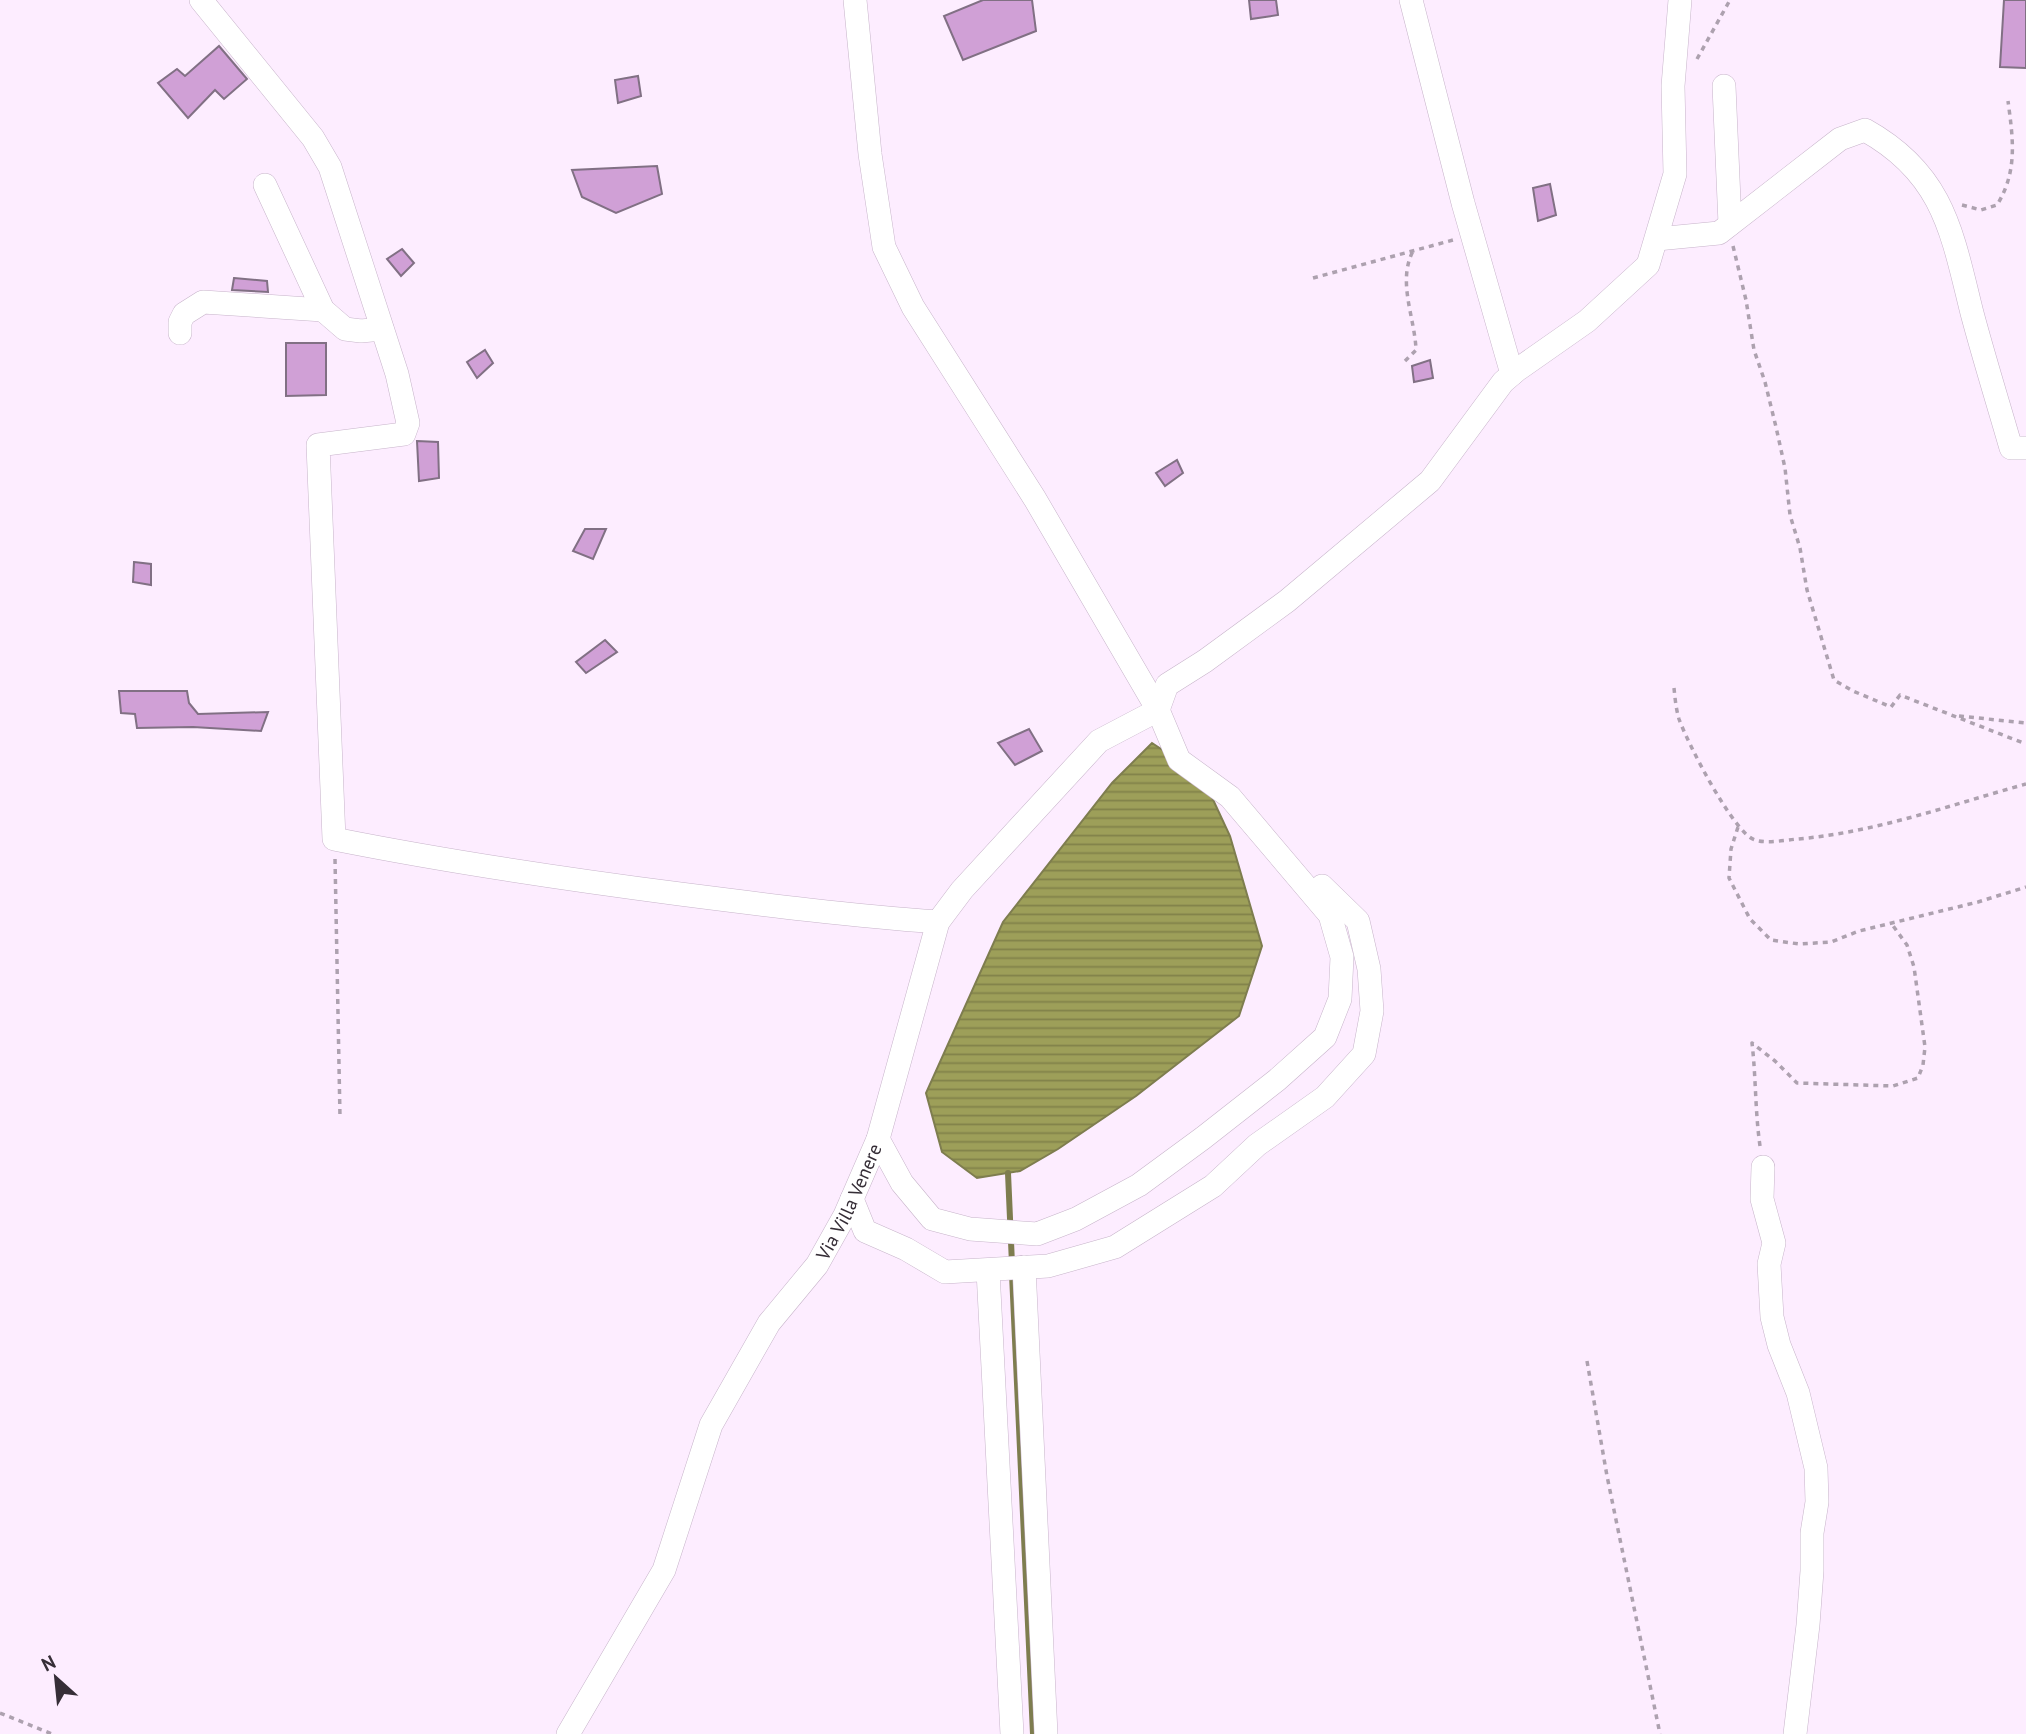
<svg xmlns="http://www.w3.org/2000/svg" width="2026" height="1734" viewBox="0 0 2026 1734" font-family="'PT Sans',sans-serif">
<style>
.water{fill:url(#water-rules);stroke:#7e7d4f;stroke-width:2}
.lines{fill:none;stroke-linecap:round;stroke-linejoin:round}
.stream{stroke:#7e7d4f;stroke-width:6}
.building{fill:#d0a0d6;stroke:#817084;stroke-width:2}
.minor-casing{stroke:#c7b4ca;stroke-width:24}
.path{stroke:#ada1af;stroke-width:3.5;stroke-dasharray:5 5;stroke-linecap:butt}
.minor{stroke:#fff;stroke-width:23}
.labels{text-anchor:middle;stroke-width:6;stroke-linejoin:round;paint-order:stroke}
.street-label{font-size:19px;fill:#362e37;stroke:#fdedff}
</style>
<defs>
<pattern id="water-rules" width="6" height="5" patternUnits="userSpaceOnUse" patternTransform="scale(1.75)"><rect width="6" height="5" fill="#9d9f59"/><path d="M0 2.5h6" fill="none" stroke="#81824a"/></pattern>
</defs>
<rect width="100%" height="100%" fill="#fdedff"/>
<!-- water -->
<path class="water" d="M1152,743L1202,776L1230,836L1262,946L1239,1016L1136,1096L1058,1149L1020,1171L977,1178L942,1152L926,1093L1003,922L1112,783Z"/>
<g class="lines">
<!-- stream -->
<path class="stream" d="M1008,1173L1012,1264
M1012,1274L1033,1734"/>
</g>
<!-- building -->
<path class="building" d="M983,0H1032L1036,31L963,60L944,16Z
M1249,0H1276L1278,15L1251,19Z
M2004,0H2026V68L2000,67Z
M219,46L247,79L224,99L215,90L188,118L158,83L177,69L185,76Z
M638,76L641,96L618,103L615,80Z
M657,166L662,194L616,213L582,197L572,170Z
M1550,184L1556,215L1538,221L1533,188Z
M402,249L414,263L401,276L387,259Z
M234,278L267,281L268,292L232,290Z
M286,343H326V395L286,396Z
M485,350L493,363L477,378L467,362Z
M1430,360L1433,378L1414,382L1412,366Z
M417,441L438,442L439,478L419,481Z
M1177,460L1183,473L1165,486L1156,473Z
M585,529H606L593,559L573,551Z
M134,562L151,564V585L133,582Z
M605,640L617,652L586,673L576,662Z
M119,691H187L189,703L198,714L268,712L261,731L193,727L137,728L135,714L121,713Z
M1029,729L1042,751L1015,765L998,743Z"/>
<g class="lines">
<!-- minor casing -->
<g class="minor-casing">
<g id="minor">
<path d="M201,0L313,138L330,167L397,374L408,423L404,434L318,445L334,839C449,862 564,879 680,894C766,905 852,916 938,922"/>
<path d="M855,0L870,154L884,247L913,307L1035,499L1158,710L1179,760L1230,797L1330,915L1342,957L1340,999L1325,1037L1277,1080L1203,1138L1139,1185L1076,1219L1037,1234L970,1229L932,1219L902,1183L878,1139"/>
<path d="M1411,0L1463,203L1512,374"/>
<path d="M1724,86L1730,224"/>
<path d="M265,185L323,310L345,329L361,331L382,329"/>
<path d="M1657,239L1719,233L1840,139L1865,130C1944,174 1952,233 1972,313C1984,358 1998,403 2011,448H2026"/>
<path d="M180,333V322L184,314L203,302L323,310"/>
<path d="M1158,710L1167,685L1205,661L1287,601L1430,481L1503,382L1517,370L1587,321L1648,265L1675,174L1673,86L1680,0"/>
<path d="M1763,1167L1762,1199L1774,1243L1769,1264L1772,1317L1779,1345L1798,1393L1816,1468L1817,1502L1812,1533V1571L1808,1625L1795,1734"/>
<path d="M852,1199L865,1231L906,1249L945,1272L1048,1266L1115,1247L1213,1186L1257,1145L1325,1097L1364,1054L1372,1011L1369,969L1358,921L1322,886"/>
<path d="M1024,1267L1046,1734"/>
<path d="M988,1271L1012,1734"/>
<path id="s1" d="M568,1734L664,1570L711,1425L769,1323L817,1265L845,1215L878,1139L938,922L962,890L1099,741L1158,710"/>
</g>
</g>
<!-- path -->
<path class="path" d="M1697,59L1730,0
M1962,205L1981,210L1997,205C2018,171 2013,139 2008,101
M1733,246L1746,300L1754,350L1765,382L1776,427L1785,468L1790,515L1800,548L1807,590L1834,680L1853,691L1891,707L1900,695L2026,744
M1313,278L1453,240
M1405,361L1416,350C1415,318 1397,282 1413,251
M1674,688C1675,698 1676,709 1679,719C1687,742 1734,834 1755,840C1768,844 1784,840 1798,839C1877,832 1950,805 2026,784
M1959,716L2026,723
M1738,827L1731,849L1729,878L1750,919L1771,940L1799,944L1831,942L1859,931L1978,902L2026,887
M335,859L340,1117
M1760,1146C1755,1111 1756,1077 1752,1043L1775,1061L1797,1083L1893,1086L1918,1078L1923,1065L1925,1047L1914,967L1907,945L1891,923
M1587,1361L1607,1476L1660,1734
M0,1713L52,1734"/>
<!-- minor -->
<use href="#minor" class="minor"/>
</g>
<g class="labels">
<!-- street labels -->
<g class="street-label">
<text dy="7" stroke="none"><textPath href="#s1" startOffset="606">Via Villa Venere</textPath></text>
</g>
</g>
<!-- north arrow -->
<g transform="translate(56 1678) rotate(333)" stroke="#fdedff" stroke-width="5" paint-order="stroke">
<path d="M0-5L12 26L0 18L-12 26Z" fill="#362e37"/>
<text y="-10" font-size="19" font-weight="bold" text-anchor="middle" fill="#362e37">N</text>
</g>
</svg>
